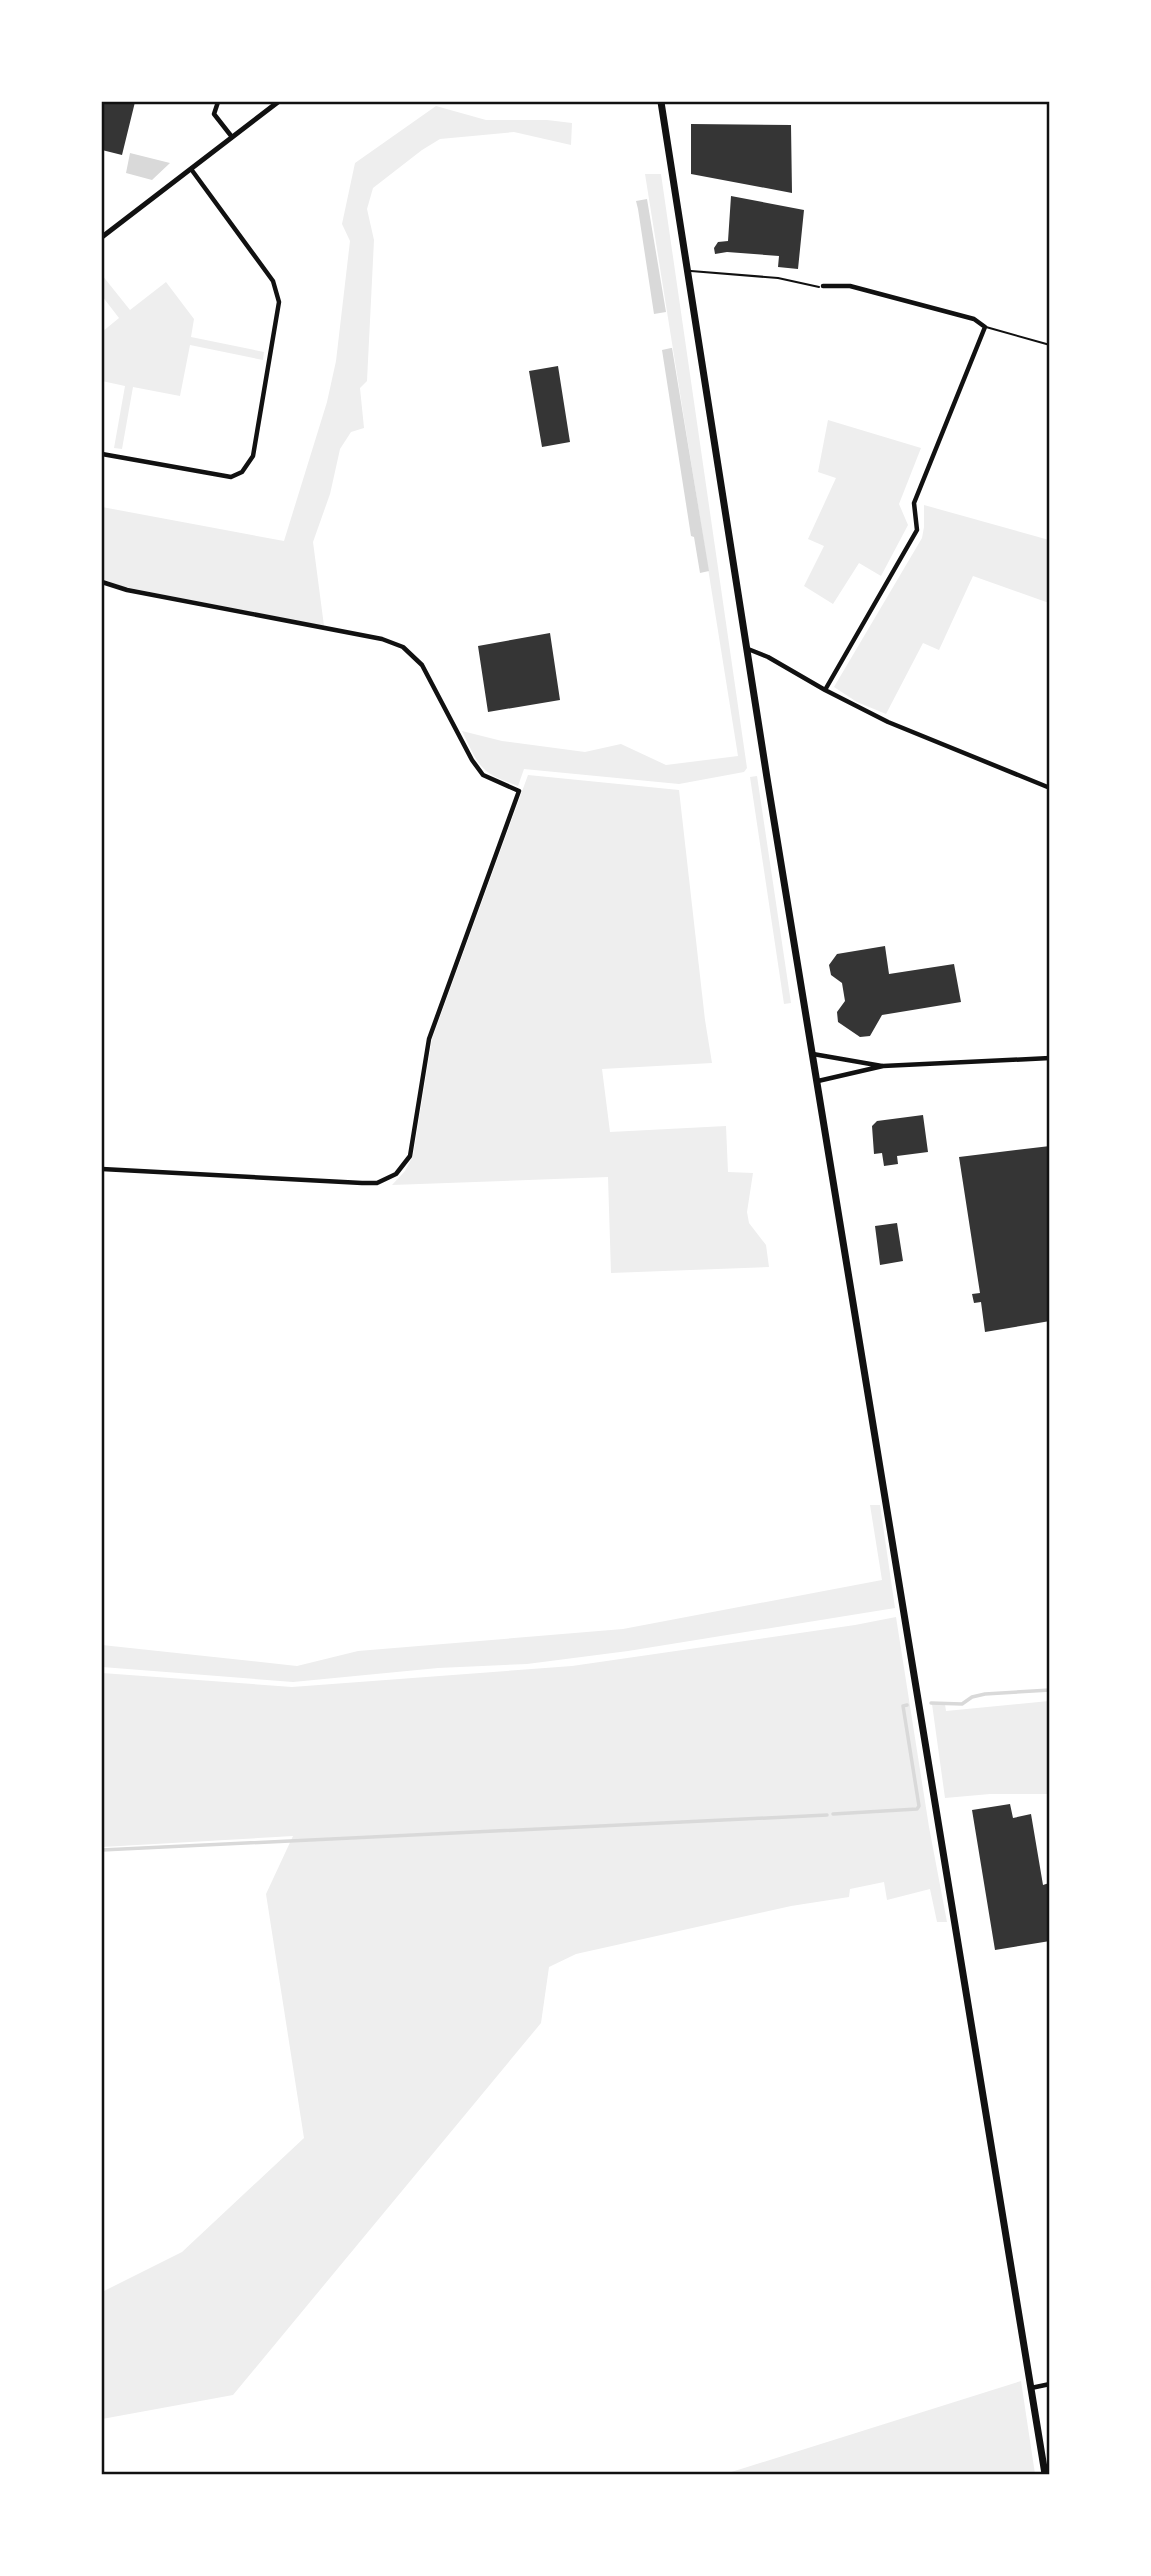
<svg xmlns="http://www.w3.org/2000/svg" width="1151" height="2576" viewBox="0 0 1151 2576" font-family="'DM Sans',sans-serif">
<style>
.green{fill:#eee}
.water{fill:#d9d9d9}
.lines{fill:none;stroke-linecap:round;stroke-linejoin:round}
.stream{stroke:#d9d9d9;stroke-width:3.5}
.building{fill:#353535}
.service{stroke:#111;stroke-width:2}
.minor{stroke:#111;stroke-width:4.5}
.tertiary{stroke:#111;stroke-width:5}
.primary{stroke:#111;stroke-width:7}
.neatline{fill:none;stroke:#111;stroke-width:2.5}
</style>
<rect width="100%" height="100%" fill="#fff"/>
<!-- green -->
<path class="green" d="M436,106L486,120H547L572,123L571,145L514,132L440,139L422,150L373,188L367,209L374,240L367,381L360,388L364,428L351,432L340,449L330,494L313,542L324,626L124,587L102,579V507L284,541L327,402L336,361L350,241L342,224L355,163Z
M645,174H661L747,768L744,772L679,784L524,769L518,786C479,772 480,768 462,731L502,741L585,752L621,744L666,765L738,756Z
M102,275L130,310L166,282L194,319L191,337L264,352L263,360L190,345L180,396L133,387L122,449L114,448L125,386L102,381V332L119,318L102,296Z
M828,420L921,448L899,504L908,525L881,576L859,563L833,604L804,586L824,546L808,539L836,478L818,472Z
M924,505L1049,540V603L973,576L939,650L923,643L886,714L857,702L834,687L922,538L924,527Z
M528,775L679,790L705,1020L712,1063L602,1069L610,1132L726,1126L728,1172L753,1173L747,1212L749,1223L766,1245L769,1267L611,1273L608,1177L392,1185L405,1171L413,1156L432,1039Z
M757,776L791,1003L784,1004L750,777Z
M870,1505H880L895,1608L628,1651L527,1664L438,1668L293,1682L102,1667V1645L297,1666L358,1651L623,1629L882,1580Z
M896,1617L929,1827L947,1922H937L930,1889L887,1900L884,1882L850,1889L849,1897L791,1906L576,1954L549,1967L541,2023L233,2395L102,2419V2292L182,2252L304,2138L266,1894L293,1836L102,1847V1673L292,1687L572,1666L855,1625Z
M1049,1701V1794H990L945,1798L932,1704H945L946,1711Z
M1021,2381L1035,2474H725Z"/>
<!-- water -->
<path class="water" d="M130,153L170,163L152,180L126,173Z
M647,199L666,312L654,314L638,209L636,201Z
M671,348H672L709,571L700,573L694,537L691,536L662,350Z"/>
<g class="lines">
<!-- stream -->
<path class="stream" d="M931,1703L962,1704L972,1697L985,1694L1050,1690
M833,1814L917,1809L919,1806L903,1706L907,1705
M102,1850L827,1815"/>
</g>
<!-- building -->
<path class="building" d="M102,102H135L122,155L102,150Z
M691,124L791,125L792,193L691,174Z
M731,196L804,210L798,269L778,267L779,256L727,252L715,254L714,248L718,242L728,241Z
M558,366L570,442L542,447L529,371Z
M550,633L560,700L488,712L478,646Z
M885,946L889,974L954,964L961,1002L882,1015L870,1036L860,1037L838,1022L837,1012L845,1001L842,983L831,975L829,965L837,954Z
M923,1115L928,1152L897,1156L898,1164L884,1166L882,1153L874,1154L872,1126L877,1121Z
M1050,1146V1321L985,1332L981,1302L974,1303L972,1294L980,1293L959,1157Z
M897,1223L903,1261L880,1265L875,1226Z
M1010,1804L1013,1818L1031,1814L1043,1885L1049,1883L1050,1885V1941L995,1950L972,1810Z"/>
<g class="lines">
<!-- service -->
<path class="service" d="M691,271L778,278L819,287
M986,327L1050,345"/>
<!-- minor -->
<path class="minor" d="M218,102L214,114L232,137
M823,286H850L974,319L985,327L914,503L917,530L825,690
M102,454L231,477L242,472L253,456L279,302L273,281L191,169
M102,582L127,590L382,639L403,647L422,665L472,760L483,775L519,791L429,1039L410,1156L396,1174L377,1183H362L102,1169
M748,649L768,657L825,690L888,722L1050,788
M813,1054L882,1066
M818,1081L883,1066L1050,1058
M1031,2388L1050,2384"/>
<!-- tertiary -->
<path class="tertiary" d="M102,237L278,102"/>
<!-- primary -->
<path class="primary" d="M661,102L767,778L1045,2474"/>
</g>
<!-- border -->
<rect width="1151" height="2576" fill="none" stroke="#ffffff" stroke-width="206"/>
<rect x="103" y="103" width="945" height="2370" class="neatline"/>
</svg>
